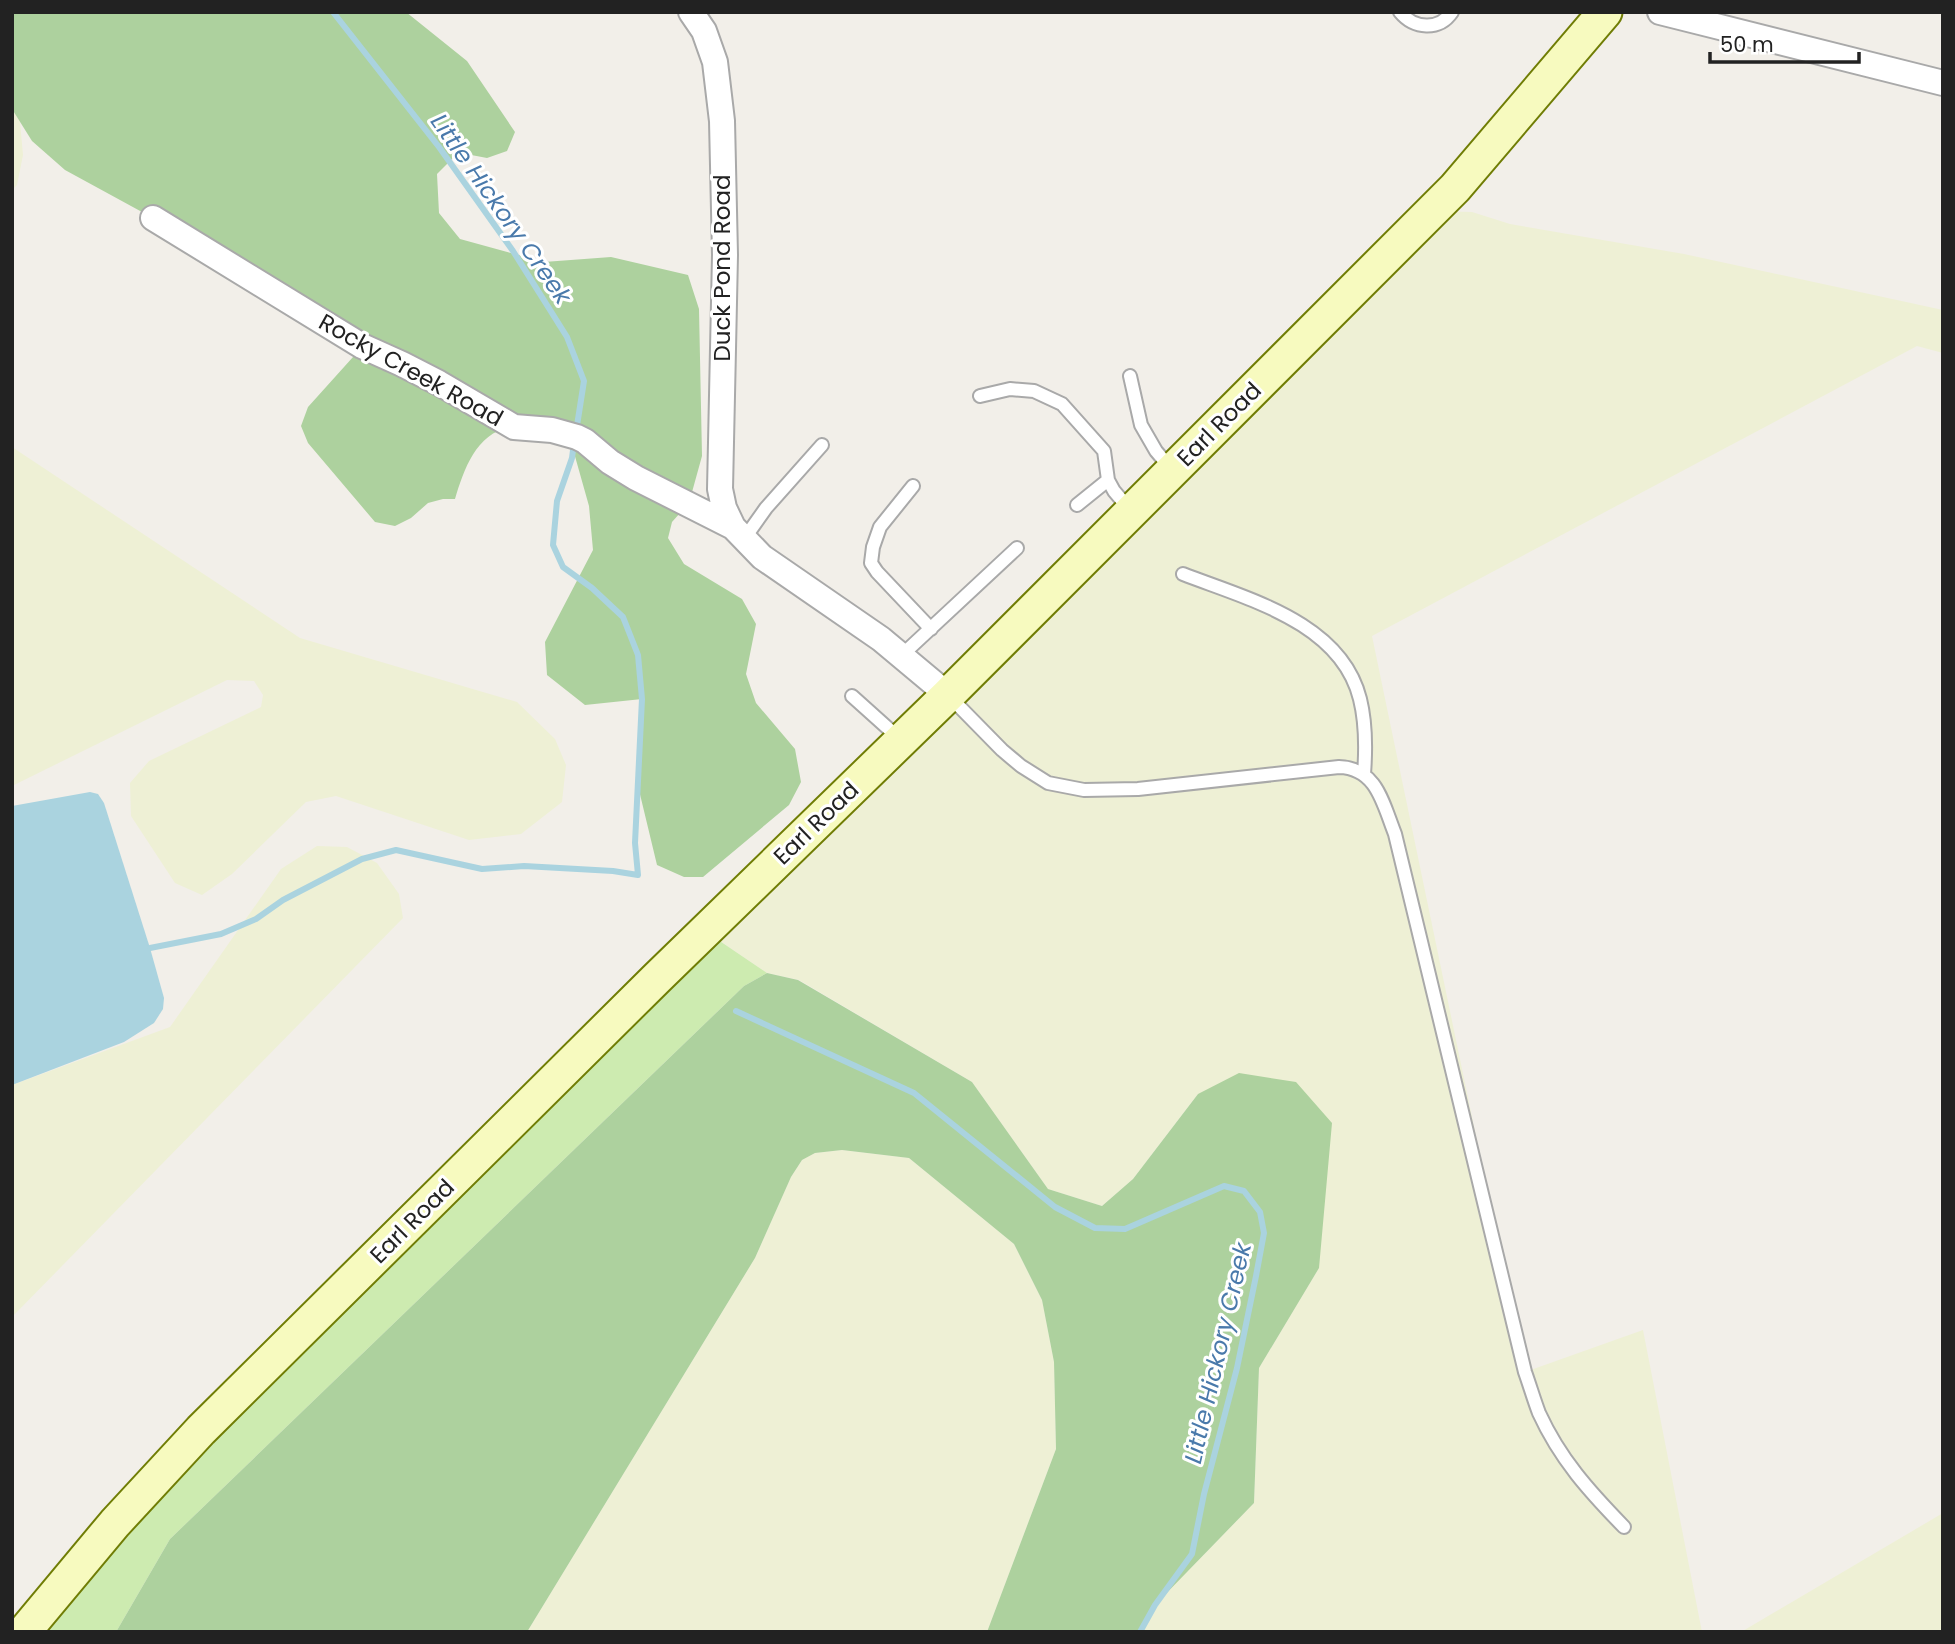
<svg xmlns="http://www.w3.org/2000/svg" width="1955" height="1644" viewBox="0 0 1955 1644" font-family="Poppins,sans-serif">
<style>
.farmland{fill:#eef0d5}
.grass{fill:#cdebb0}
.forest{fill:#add19e}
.water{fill:#aad3df}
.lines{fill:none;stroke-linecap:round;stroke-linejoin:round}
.stream{stroke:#aad3df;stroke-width:6}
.service-casing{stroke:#a9a9a9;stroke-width:16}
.minor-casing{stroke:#a9a9a9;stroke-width:28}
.secondary-casing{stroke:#707d05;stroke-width:37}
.service{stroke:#fff;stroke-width:12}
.minor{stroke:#fff;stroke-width:24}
.secondary{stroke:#f7fabf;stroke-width:33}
.labels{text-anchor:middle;stroke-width:6;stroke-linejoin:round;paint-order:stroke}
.street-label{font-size:23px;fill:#222;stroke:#fff}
.water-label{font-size:24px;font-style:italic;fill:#4a7aab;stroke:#fff}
</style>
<rect width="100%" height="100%" fill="#f2efe9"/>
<!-- farmland -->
<path class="farmland" d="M12,109L20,122L23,155L17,185L12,190Z
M1433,211L1472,212L1510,224L1684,254L1943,310V353L1917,346L1372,636L1525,1372L1643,1330L1702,1632H1140L1155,1605L1254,1503L1259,1368L1319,1268L1198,1094L1133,1179L1102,1206L1048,1189L972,1082L799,980L767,973L705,931Z
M12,447L300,638L517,702L555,739L566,765L562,802L521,834L469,840L336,796L306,802L232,874L202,895L175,883L131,816L130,783L149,761L261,707L263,695L254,681L227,680L12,786Z
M317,846L347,847L377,863L399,894L403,918L12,1317V1085L170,1027L281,869Z
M842,1150L909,1158L1014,1244L1042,1300L1054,1362L1056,1449L987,1632H527L755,1258L791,1177L802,1160L815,1153Z
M1943,1513V1632H1741Z"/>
<!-- grass -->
<path class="grass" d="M705,931L767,973L744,986L170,1539L116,1632H24Z"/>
<!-- forest -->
<path class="forest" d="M12,12H406L467,61L515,132L507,151L487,158L466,154L454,157L437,174L439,213L460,239L544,262L611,257L688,275L699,309L702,456L689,503L672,522L668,538L684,564L742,599L756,624L746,674L756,703L795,749L801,782L789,805L703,877H684L657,865L638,786L642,699L585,705L547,675L545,642L593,550L589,506L569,435C555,433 527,426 514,427C477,430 464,469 455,499H443L428,503L411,518L395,526L375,522L308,443L301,426L308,407L362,347L153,218L65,170L32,141L12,109Z
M767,973L798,980L972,1082L1048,1189L1102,1206L1133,1179L1198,1094L1239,1073L1296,1082L1332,1123L1319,1268L1259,1368L1254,1503L1155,1605L1140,1632H987L1056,1449L1054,1362L1042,1300L1014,1244L909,1158L842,1150L815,1153L802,1160L791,1177L755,1258L527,1632H116L170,1539L744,986Z"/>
<!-- water -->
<path class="water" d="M90,792L98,794L104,803L150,948L164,998L163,1009L154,1023L124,1042L12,1085V806Z"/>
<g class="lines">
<!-- stream -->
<path class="stream" d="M333,12L439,147L513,251L567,337L584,381L576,432
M150,948L221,934L256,919L283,900L362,859L396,850L482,869L524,866L613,871L638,875L635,843L642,699L638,655L623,617L592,588L563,567L553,545L557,501L572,458L574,442
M736,1011L914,1093L1055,1207L1095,1228L1125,1229L1224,1186L1244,1191L1260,1212L1264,1233L1256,1276L1237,1368L1204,1494L1192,1554L1155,1605L1140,1632"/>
<!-- service casing -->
<g class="service-casing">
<path id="service" d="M1400,12C1414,29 1439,31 1452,12
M1130,376L1141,425L1156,451L1172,470
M980,396L1010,389L1034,391L1062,404L1104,451L1108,480L1114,491L1131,511
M913,486L880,527L873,547L871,563L877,572L931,629
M1077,505L1108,480
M744,539L766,508L822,445
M1183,574C1247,599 1341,622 1360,699C1366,723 1366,748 1364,774
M901,656L1017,548
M948,695L1002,750L1021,766L1048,783L1084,790L1138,789L1339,767C1377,768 1383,804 1395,834L1525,1372C1530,1386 1534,1400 1539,1413C1560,1459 1589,1491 1624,1527
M852,696L901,740"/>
</g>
<!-- minor casing -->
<g class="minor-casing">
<path id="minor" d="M691,12L704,31L715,62L722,121L725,255L720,489L724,508L733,527
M1660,12L1943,83
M153,218L362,346L402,364L439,383L514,427L552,430L577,437L585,441L610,462L636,478L733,527L762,557L881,639L948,695"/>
</g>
<!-- secondary casing -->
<g class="secondary-casing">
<path id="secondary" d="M24,1632L115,1523L201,1430L657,978L948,695L1455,188L1605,12"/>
</g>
<!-- service -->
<use href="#service" class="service"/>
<!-- minor -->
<use href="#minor" class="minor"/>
<!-- secondary -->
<use href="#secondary" class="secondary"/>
</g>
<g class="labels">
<!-- street labels -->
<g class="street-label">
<text transform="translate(722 268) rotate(-90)" y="8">Duck Pond Road</text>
<text transform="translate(411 370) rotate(29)" y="8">Rocky Creek Road</text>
<text transform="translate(1219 424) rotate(-45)" y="8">Earl Road</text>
<text transform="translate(816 823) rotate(-44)" y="8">Earl Road</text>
<text transform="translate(412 1221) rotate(-45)" y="8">Earl Road</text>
</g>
<!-- water labels -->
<g class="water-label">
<text transform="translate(501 209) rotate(55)" y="8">Little Hickory Creek</text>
<text transform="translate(1218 1353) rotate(-77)" y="8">Little Hickory Creek</text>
</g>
</g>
<!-- border -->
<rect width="1955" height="1644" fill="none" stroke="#222222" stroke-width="28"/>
<!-- scale -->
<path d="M1710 52v10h149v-10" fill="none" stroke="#222222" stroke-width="3.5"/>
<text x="1720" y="52" font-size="21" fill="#222222" stroke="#ffffff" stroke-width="5" paint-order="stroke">50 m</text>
</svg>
